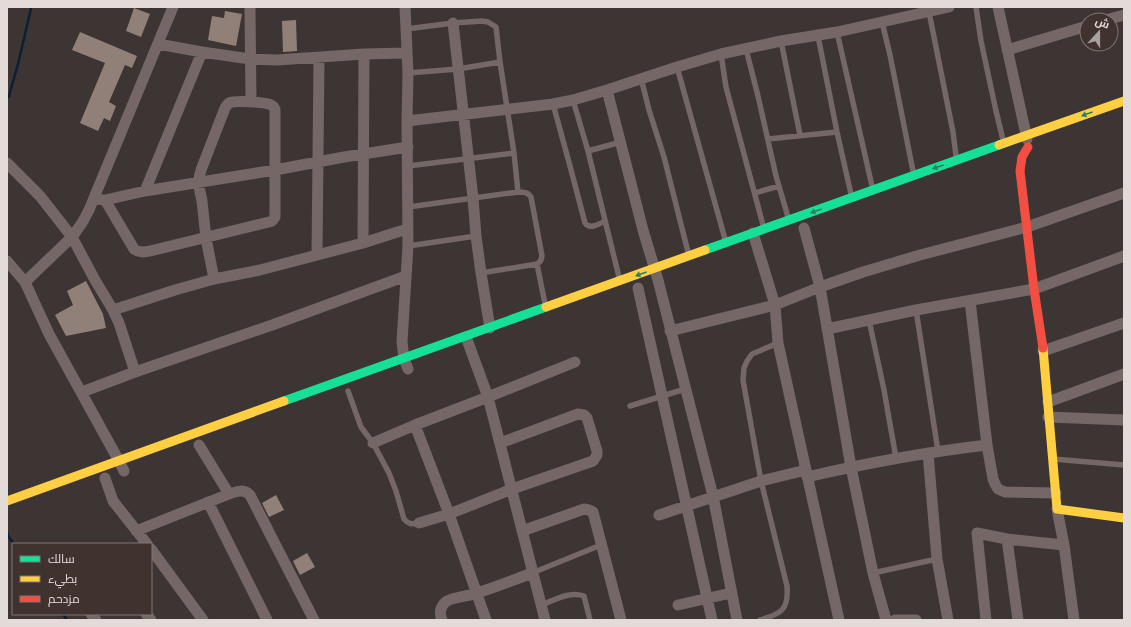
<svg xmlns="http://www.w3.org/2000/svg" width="1131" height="627" viewBox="0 0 1131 627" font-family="'Varela Round',Cairo,sans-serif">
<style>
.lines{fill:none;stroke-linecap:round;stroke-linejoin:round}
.stream{stroke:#0c2032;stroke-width:2.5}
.building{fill:#918078}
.lane{stroke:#746765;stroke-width:5.5}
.street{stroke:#746765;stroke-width:11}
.fast{stroke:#16e098;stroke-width:9}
.slow{stroke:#ffcf43;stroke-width:9}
.jam{stroke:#f24e42;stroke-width:9}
.oneway{fill:#2d815e}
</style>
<rect width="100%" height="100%" fill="#3c3533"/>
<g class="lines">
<!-- stream -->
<path class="stream" d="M7,98L9,96L18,64L30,13L31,7
M7,532L8,536L14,544
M63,614L67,620"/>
</g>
<!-- building -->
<path class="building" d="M134,8L150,14L141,37L126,31Z
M225,11L242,14L236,46L208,40L212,16L224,18Z
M296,20L297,51L283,52L282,21Z
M80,32L137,56L132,68L125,65L109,102L116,106L110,121L104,118L98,131L80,123L105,63L72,50Z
M86,281L103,314L106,328L66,336L55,315L73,305L67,291Z
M276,495L284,510L269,517L262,503Z
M307,553L315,567L300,575L293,561Z"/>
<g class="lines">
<!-- lane -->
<path class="lane" d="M976,7L981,41L996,111L1003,140
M929,12L953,132L956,156
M882,22L890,55L913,171
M406,29L453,23L482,21L488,22L496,27L500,62L514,153L518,192
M837,32L872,186
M818,36L837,132L851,194
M781,41L800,135
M746,49L758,96L776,176L788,217
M721,54L726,87L763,225
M677,67L725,239
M408,73L458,69L500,62
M641,78L649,110L664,157L688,252
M573,100L588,151L619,277
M553,104L570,166L585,223C590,230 599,224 605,221
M768,139L837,132
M588,151L621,142
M408,166L514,153
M755,193L779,186
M408,207L518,192C523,192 528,192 531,197L542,256C541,260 541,262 537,264L481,273
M408,246L476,236
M537,264L545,304
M916,310L938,451
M869,320L884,390L896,458
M348,391L361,427L373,443L389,473L396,491L404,519C409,525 412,524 419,523
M630,406L685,389
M1053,459L1124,465
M532,573L601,545
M873,573L937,559
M541,605C555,600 569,591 584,596L590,620
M760,620C781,614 789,610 787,586L761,481L743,380L744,368L747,361L752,354L778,343"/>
<!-- street -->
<path class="street" d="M250,7L251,102
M405,7L408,73L407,121L408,246L402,342L404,359L408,369
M998,7L1027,139
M1106,20L1124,15
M453,23L473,198L476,236L481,273L490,328
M158,44L202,52L250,59L277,60L364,54L407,53
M1007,50L1087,26
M607,90L643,230L658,280L713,496L737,620
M407,121L553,104L573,100L607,90L677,67L721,54L781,41L837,32L949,7
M7,163L40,196L72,237L95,280L113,310L119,323L135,372
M145,191L202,52
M94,199L105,200L145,191L275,170L344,157L408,147
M105,200L134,249C139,253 144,252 150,251L269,222L272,221L275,217V110C274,107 274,106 271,105C266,102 234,100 229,103C228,104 226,106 225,108L201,170L198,182L202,201L206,238L214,279
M804,228L820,287L851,467L873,573L886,620
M753,233L775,305L778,343L839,620
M363,243L364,54
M317,255L319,58
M7,261L25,282L49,334L119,461L124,471
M25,282L72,237L82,223L89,210L173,7
M638,288L712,620
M970,301L987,445L993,479L995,484L998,489L1005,492L1056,493
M113,310L175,290L214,279L260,270L363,243L407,229
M827,329L916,310L1034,289L1124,256
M670,331L775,305L820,287L863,272L920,255L1027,227L1124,193
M466,337L488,397L545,620
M1043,351L1124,323
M82,392L135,372L275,324L406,276
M1048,402L1124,374
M1048,417L1124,420
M415,425L449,514L486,620
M373,443L415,425L488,397L575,362
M928,453L937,559L948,620
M807,477C867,463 927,452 987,445
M105,478L113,501L147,544
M229,494C237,491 244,489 250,495L314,620
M208,502L267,620
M1057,509L1064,545L1074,620
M659,515L761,481L806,470
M419,523L449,514L512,489L593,461L597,455V451L587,418L584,415L578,414L500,443
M136,531L229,494L199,445
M522,531L584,509L589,510L593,512L621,620
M1007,539L1018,620
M151,549L203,620
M678,605L731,593
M91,614L96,620
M146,614L151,620
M442,620C439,613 440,606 447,601C454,597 469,596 477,593C496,587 514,580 532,573
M895,620H916
M986,620L977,533L1007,539L1064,545"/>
<!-- fast -->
<path class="fast" d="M705,250L999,145
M284,401L546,307"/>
<!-- slow -->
<path class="slow" d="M999,145L1124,101
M546,307L705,250
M1043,348L1057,509L1124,518
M7,501L284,401"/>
<!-- jam -->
<path class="jam" d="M1028,147L1022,157L1020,171L1034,289L1043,348"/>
</g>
<!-- one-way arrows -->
<defs><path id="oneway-solid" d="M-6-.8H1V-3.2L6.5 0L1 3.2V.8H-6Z"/></defs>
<g class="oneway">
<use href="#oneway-solid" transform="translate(1087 114) rotate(160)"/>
<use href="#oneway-solid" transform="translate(938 167) rotate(161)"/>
<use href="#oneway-solid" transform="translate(816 211) rotate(160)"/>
<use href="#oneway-solid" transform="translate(641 274) rotate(160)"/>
</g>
<!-- border -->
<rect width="1131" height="627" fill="none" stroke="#e3dbd8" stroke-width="16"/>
<!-- legend -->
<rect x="12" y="543" width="140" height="72" fill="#40332f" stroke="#817673"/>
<rect x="20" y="556" width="20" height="6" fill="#16e098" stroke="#817673"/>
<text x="48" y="563" font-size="12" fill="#e3dbd8">سالك</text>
<rect x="20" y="576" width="20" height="6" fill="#ffcf43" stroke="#817673"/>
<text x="48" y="583" font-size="12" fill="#e3dbd8">بطيء</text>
<rect x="20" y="596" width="20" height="6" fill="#f24e42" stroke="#817673"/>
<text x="48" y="603" font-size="12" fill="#e3dbd8">مزدحم</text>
<!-- north arrow -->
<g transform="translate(1099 32) rotate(21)"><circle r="19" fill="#40332f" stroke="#817673"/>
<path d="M0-3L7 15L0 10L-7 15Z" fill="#a9a19e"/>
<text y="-6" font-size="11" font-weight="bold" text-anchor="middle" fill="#e3dbd8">ش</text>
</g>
</svg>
